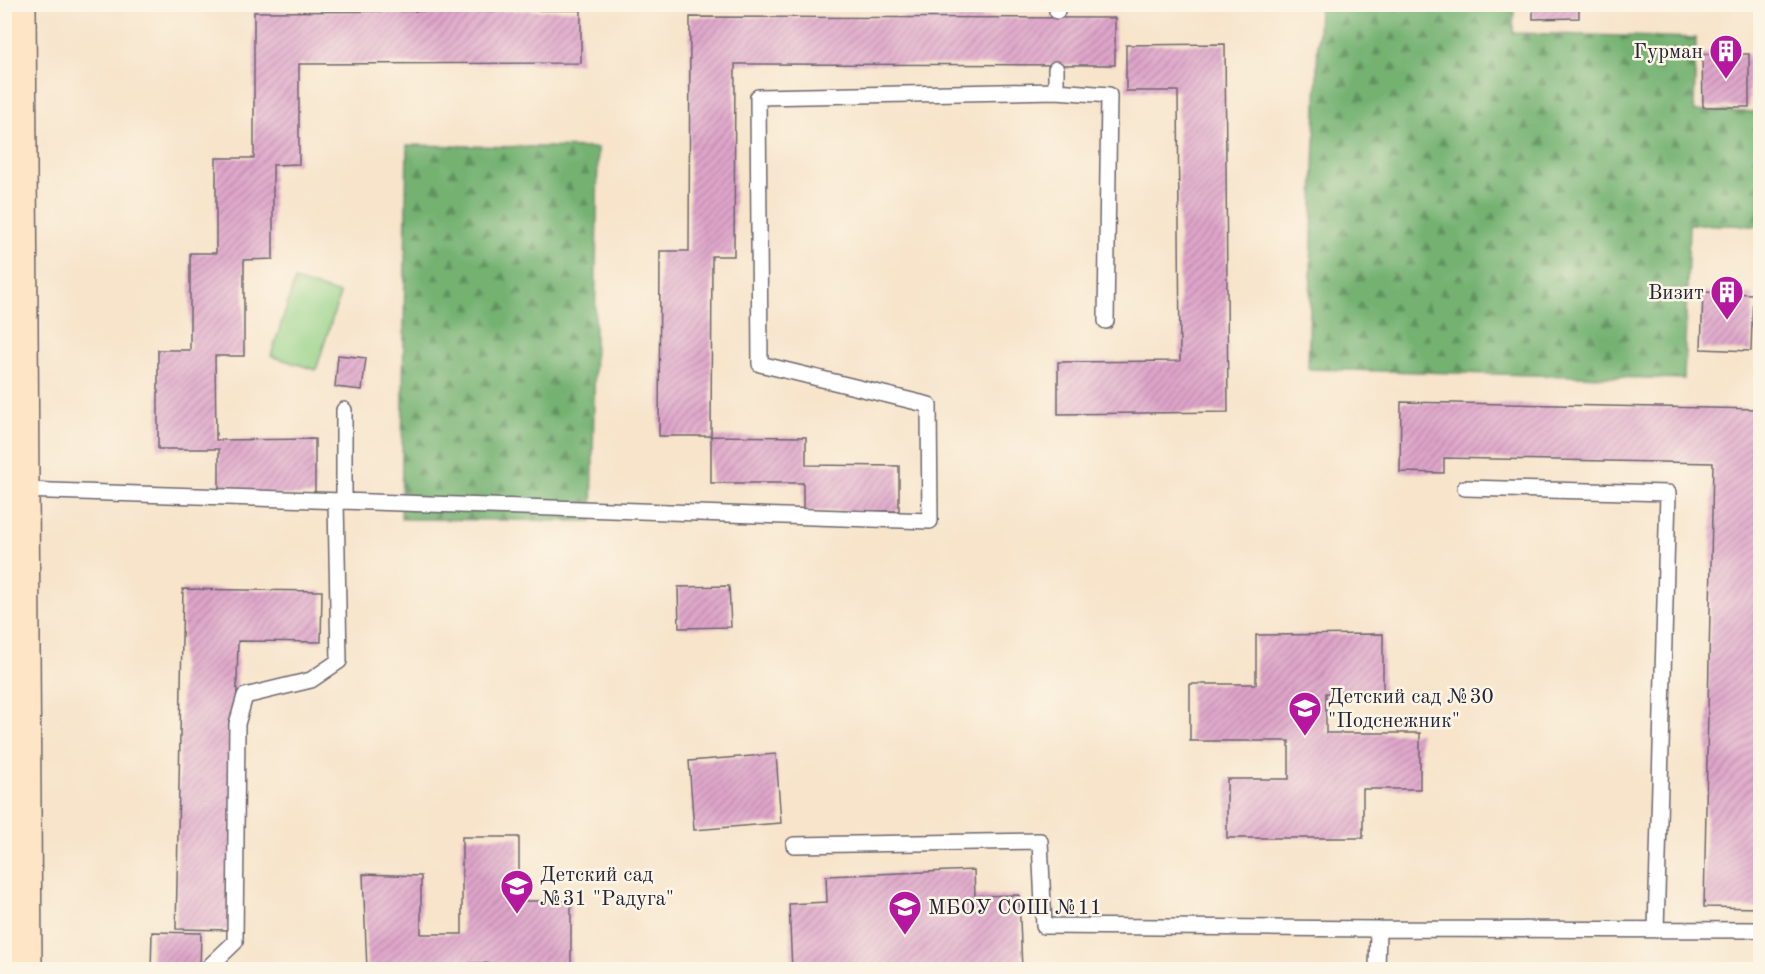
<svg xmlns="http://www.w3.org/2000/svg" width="1765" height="974" viewBox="0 0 1765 974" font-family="'Old Standard TT',serif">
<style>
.forest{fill:url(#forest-firs);stroke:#4c6a56;stroke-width:1.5}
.garden{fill:#92d085;stroke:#5a7960;stroke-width:1.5}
.building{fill:url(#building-hatch)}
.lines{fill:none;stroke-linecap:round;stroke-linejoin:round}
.service-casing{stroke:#6d666d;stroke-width:18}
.secondary-casing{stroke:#6d666d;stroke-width:36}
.service{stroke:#fff;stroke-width:15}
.secondary{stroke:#fde5c5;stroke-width:33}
.labels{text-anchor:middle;stroke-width:5;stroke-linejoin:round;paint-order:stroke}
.poi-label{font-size:21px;fill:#22223b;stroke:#fcf5e5;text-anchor:start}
</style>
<defs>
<pattern id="forest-firs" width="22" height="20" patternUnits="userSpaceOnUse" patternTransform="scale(1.5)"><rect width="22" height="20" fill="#75b272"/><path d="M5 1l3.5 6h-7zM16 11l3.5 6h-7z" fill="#60905f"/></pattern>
<pattern id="building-hatch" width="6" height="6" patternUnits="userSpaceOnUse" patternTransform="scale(1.5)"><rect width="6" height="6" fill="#dfa5ca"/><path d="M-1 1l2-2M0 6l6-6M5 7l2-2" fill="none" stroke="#b486a5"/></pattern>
</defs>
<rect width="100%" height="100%" fill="#fcf5e5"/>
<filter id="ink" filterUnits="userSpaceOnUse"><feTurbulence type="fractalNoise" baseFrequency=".0167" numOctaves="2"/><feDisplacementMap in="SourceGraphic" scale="12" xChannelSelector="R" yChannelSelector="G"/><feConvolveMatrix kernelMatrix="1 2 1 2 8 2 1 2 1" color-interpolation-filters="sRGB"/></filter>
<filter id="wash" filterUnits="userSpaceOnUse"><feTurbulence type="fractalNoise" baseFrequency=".008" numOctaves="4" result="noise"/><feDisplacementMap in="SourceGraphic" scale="24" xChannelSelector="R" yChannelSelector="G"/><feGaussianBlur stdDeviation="1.35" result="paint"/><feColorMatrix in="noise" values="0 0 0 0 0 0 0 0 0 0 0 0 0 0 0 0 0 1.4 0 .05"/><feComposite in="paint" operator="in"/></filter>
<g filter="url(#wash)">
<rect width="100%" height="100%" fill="#f7e4cb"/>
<!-- forest -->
<path class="forest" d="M1319,5H1514L1513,33L1696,38L1694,111L1760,112L1759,226L1689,224L1684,379L1308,369Z
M407,145L598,148L592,521L401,519Z"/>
<!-- garden -->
<path class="garden" d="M295,280L340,294L316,370L271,356Z"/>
<g id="blocks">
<!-- building -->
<path class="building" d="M1533,4H1579V18L1533,19Z
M581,10V63L299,64V164L273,165V259L244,260V356H215L216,440L315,439V495H219V449H158V350H190V253H216V158H254V12Z
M690,17L1115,18V65L735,64L734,256H712L711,436H659L660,251H689Z
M1225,44L1228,412L1058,414V362L1180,361L1178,91H1126V45Z
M1702,54H1749V107H1703Z
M1703,292L1753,294L1751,351L1701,349Z
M338,355L366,358L362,390L335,387Z
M1401,402L1760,409V908L1704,907L1713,463L1444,458V473L1400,472Z
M711,436L806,437V465L899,466V511H803V483H711Z
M729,586L731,627L679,628L678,587Z
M183,589L322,591L321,642L238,641L231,930L176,929Z
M1383,634V693H1326V733H1420V789H1363V838H1227V779H1289V741H1190V684H1256V635Z
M776,754L781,823L694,830L689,761Z
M462,837H519V901H571V970H506V964L470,963V970H367L363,874L421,876V934H462Z
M974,870L975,896L1019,895L1022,970H792L789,904L827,902L826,876Z
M152,932L201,933L200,970H151Z"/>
</g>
</g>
<g filter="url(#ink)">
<use href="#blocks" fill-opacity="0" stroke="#6d666d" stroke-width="1.5"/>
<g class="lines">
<!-- service casing -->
<g class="service-casing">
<path id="service" d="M1057,11V4
M1056,91L1109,95L1106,321
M1465,488L1668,493L1656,930
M22,490L930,521L929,405L760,364L758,97L1056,91V69
M344,501V410
M794,845L1040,841L1044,926L1378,929
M209,970V967L235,942L237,724L245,696L311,680L339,661L336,501
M1377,970L1378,929L1760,930"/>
</g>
<!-- secondary casing -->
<g class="secondary-casing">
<path id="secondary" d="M19,4L25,970"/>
</g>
<!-- service -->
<use href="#service" class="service"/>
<!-- secondary -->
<use href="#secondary" class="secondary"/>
</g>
</g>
<!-- icons -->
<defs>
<g id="building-pin" transform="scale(1.725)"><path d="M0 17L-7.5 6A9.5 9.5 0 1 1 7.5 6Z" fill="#b5179e" stroke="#fcf5e5"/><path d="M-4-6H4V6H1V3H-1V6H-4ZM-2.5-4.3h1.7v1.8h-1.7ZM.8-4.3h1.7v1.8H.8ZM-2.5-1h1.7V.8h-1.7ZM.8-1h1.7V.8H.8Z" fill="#fff"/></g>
<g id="school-pin" transform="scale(1.725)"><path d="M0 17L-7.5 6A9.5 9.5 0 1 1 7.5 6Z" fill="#b5179e" stroke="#fcf5e5"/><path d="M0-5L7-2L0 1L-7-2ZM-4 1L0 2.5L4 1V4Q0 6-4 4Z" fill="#fff"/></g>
</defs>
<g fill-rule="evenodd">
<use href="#building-pin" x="1726" y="51"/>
<use href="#building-pin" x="1727" y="292"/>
<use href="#school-pin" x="1305" y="708"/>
<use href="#school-pin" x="517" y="886"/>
<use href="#school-pin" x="905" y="907"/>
</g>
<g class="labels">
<!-- poi labels -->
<g class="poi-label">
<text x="1703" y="58" text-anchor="end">Гурман</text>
<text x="1704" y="299" text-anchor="end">Визит</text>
<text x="1328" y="703">Детский сад №30<tspan x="1328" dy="24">"Подснежник"</tspan></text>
<text x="540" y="881">Детский сад<tspan x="540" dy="24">№31 "Радуга"</tspan></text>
<text x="928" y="914">МБОУ СОШ №11</text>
</g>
</g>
<!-- margin -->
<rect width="1765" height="974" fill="none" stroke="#fcf5e5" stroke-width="24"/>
</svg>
